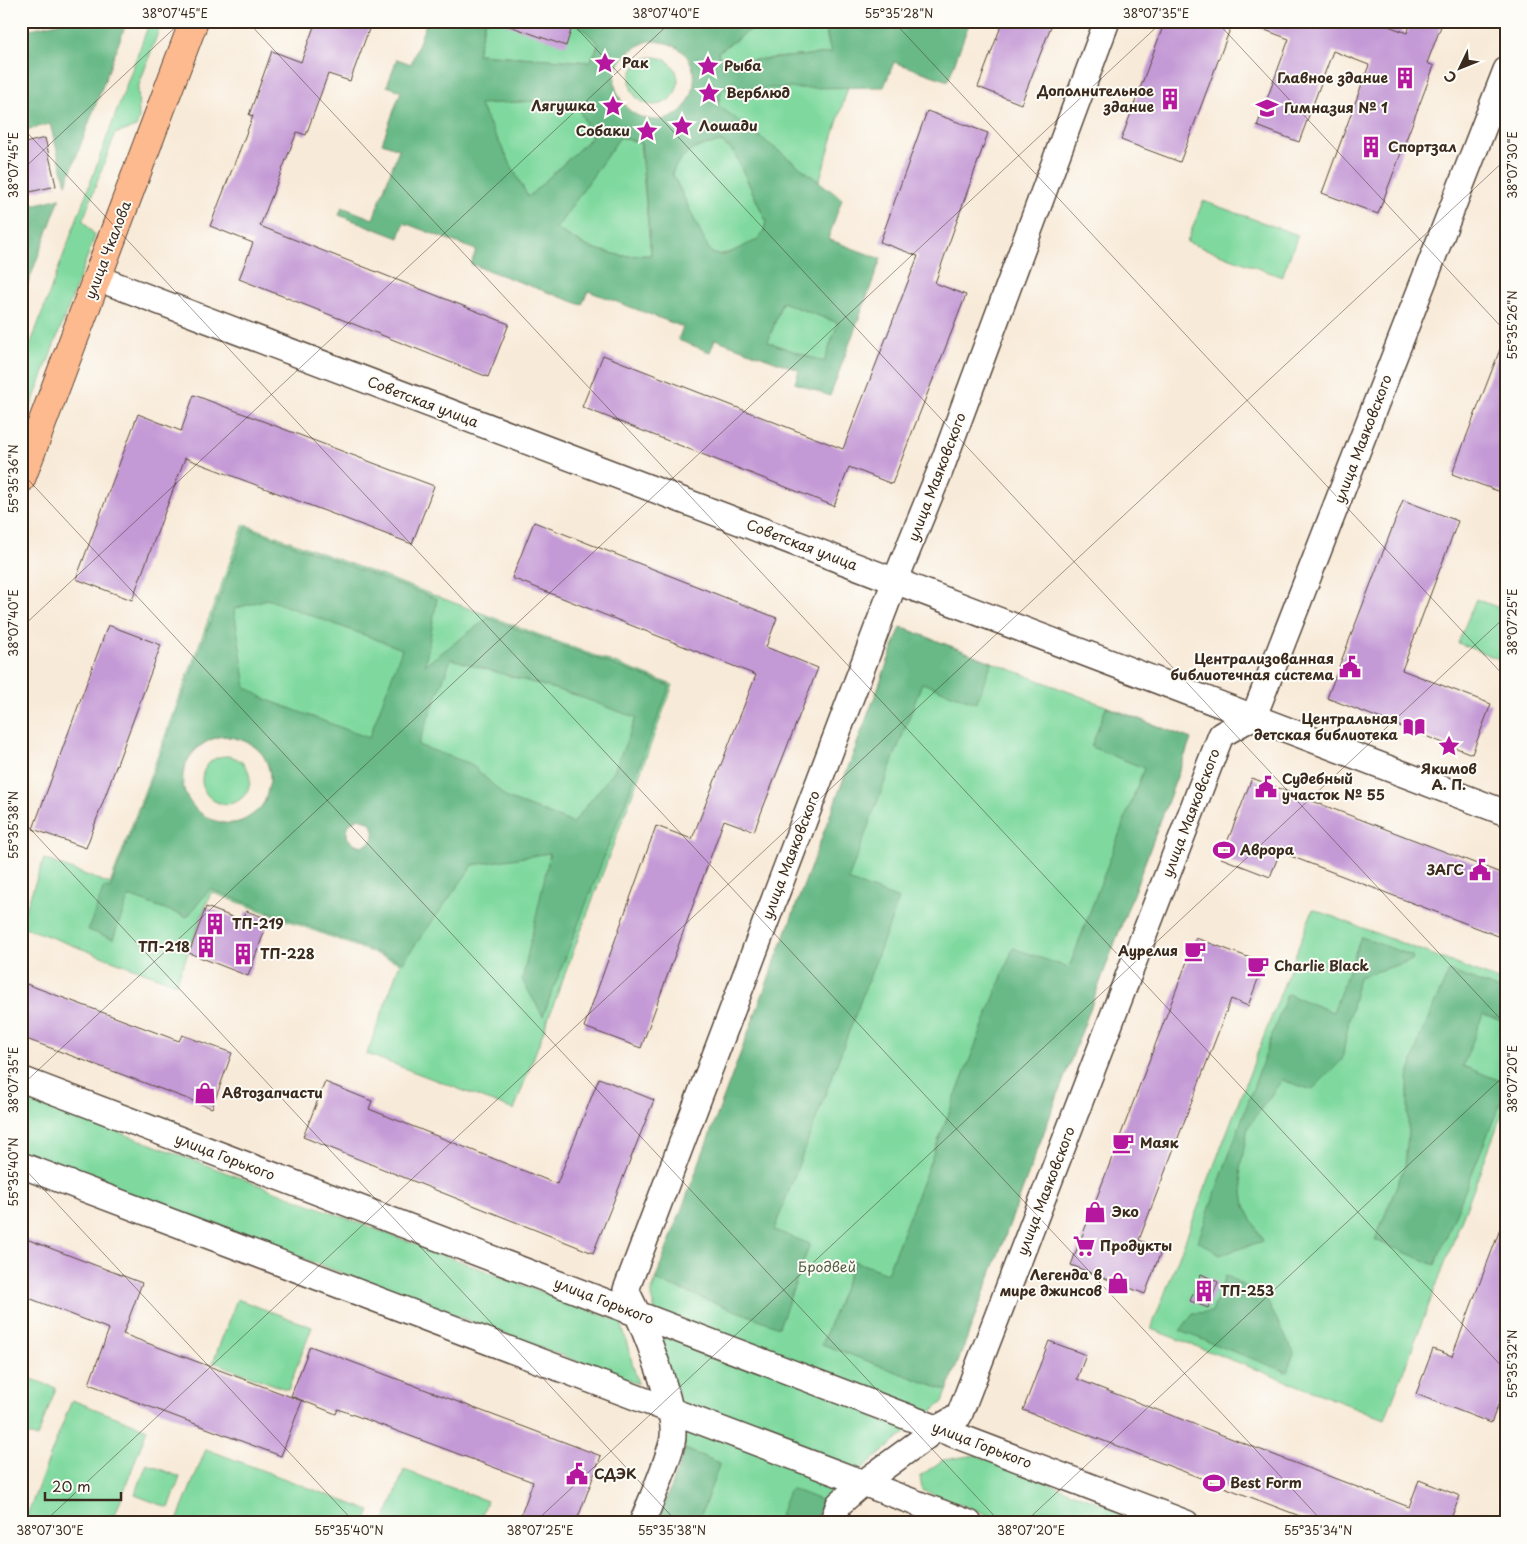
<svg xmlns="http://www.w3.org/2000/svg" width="1527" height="1544" viewBox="0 0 1527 1544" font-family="'Playpen Sans',sans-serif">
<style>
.green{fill:#7fd99f;stroke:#5d825e;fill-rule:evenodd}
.forest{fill:#67b986;stroke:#517252;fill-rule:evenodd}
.building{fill:#c49ad6}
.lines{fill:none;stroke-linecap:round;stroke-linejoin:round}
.minor-casing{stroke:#57473a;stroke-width:28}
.major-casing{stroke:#57473a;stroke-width:30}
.minor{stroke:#fff;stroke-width:25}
.major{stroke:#fcba8e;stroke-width:28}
.ticks{fill:none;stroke:#3b2a1e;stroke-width:1;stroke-opacity:0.45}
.labels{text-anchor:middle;stroke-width:4;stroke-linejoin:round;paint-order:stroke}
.poi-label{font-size:14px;font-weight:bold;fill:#3b2a1e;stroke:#fdfcf7;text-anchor:start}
.street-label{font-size:14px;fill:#3b2a1e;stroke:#fdfcf7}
.park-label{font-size:14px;fill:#4f5f45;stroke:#fdfcf7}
.neatline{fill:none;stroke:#3b2a1e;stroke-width:2}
.ticks-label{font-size:12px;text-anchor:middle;fill:#3b2a1e}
</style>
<rect width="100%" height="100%" fill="#fdfcf7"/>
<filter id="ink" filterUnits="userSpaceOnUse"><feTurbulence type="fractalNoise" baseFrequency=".02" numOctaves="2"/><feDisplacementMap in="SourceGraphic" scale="10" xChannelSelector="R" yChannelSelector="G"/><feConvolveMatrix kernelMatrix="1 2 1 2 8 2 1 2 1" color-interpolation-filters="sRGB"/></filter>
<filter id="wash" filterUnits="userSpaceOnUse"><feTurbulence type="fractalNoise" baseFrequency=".0096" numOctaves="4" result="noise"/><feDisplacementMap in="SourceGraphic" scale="20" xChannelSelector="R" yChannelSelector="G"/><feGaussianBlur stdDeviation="1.12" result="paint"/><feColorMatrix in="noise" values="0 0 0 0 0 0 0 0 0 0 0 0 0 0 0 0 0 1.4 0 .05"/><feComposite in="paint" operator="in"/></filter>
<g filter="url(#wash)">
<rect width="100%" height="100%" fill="#f8ead8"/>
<!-- green -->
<path class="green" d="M150,21H162L138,88L139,118L136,127L115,134L83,220L95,236L21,433V370Z
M485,21H574L599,44L591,62L477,54Z
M763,21H823L831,53L721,63L718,52Z
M630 81a24 24 0 1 1 48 0a24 24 0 1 1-48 0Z
M848,87L819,182L717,105L722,88Z
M575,99L592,137L528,198L479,104Z
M620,137L640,143L651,255L622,256L588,247L555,229Z
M721,142L734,152L766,221C765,225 765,229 763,233C756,245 726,256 713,254L707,246L672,173C682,150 698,145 721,142Z
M1203,201L1298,235L1282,277L1187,242Z
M782,302L839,323L824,363L768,342Z
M244,524L673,685L514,1110L367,1054L400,963L211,892L176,984L21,926V921L44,859L110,884ZM222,736C246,738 267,748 270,775C271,781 268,788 267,794C265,805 258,811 249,817C231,830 204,822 191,805C170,777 190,743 222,736ZM359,818C390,824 368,862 347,837C346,827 349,822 359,818Z
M1505,524H1506V550L1497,546Z
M1506,593V662L1458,643L1476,599L1500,608Z
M901,627L1191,739L943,1402L823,1501L815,1523H657L685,1449L651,1293Z
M202 780a24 24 0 1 1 48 0a24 24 0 1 1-48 0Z
M1313,909L1506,983V1104L1385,1419L1151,1329Z
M21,1095L621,1322L638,1384L21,1153Z
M237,1299L312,1327L288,1390L213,1362Z
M21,1375L56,1388L37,1438L21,1432Z
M72,1400L147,1429L115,1515L84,1520L78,1523H24Z
M206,1449L370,1511L365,1523H176Z
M976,1455L1151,1523H1009L922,1490L920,1476L943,1460Z
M147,1464L180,1477L169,1508L135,1495Z
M404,1470L487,1501L479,1523H384Z"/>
<!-- forest -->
<path class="forest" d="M67,21H127L66,184L50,124L21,131V31Z
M427,21H485L477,54L590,62L599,44L574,21H690L699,27L707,21H763L718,52L721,63L831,53L824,21H970L948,81L894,62L884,87L722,89L718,105L842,199L828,239L881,259L830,396L795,383L799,370L715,339L710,352L678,340L683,327L588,291L582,305L471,264L476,250L404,223L399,238L339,215L342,207L373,219L399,149L382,143L401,91L387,86L397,59L411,64ZM649,41C720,40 699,136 644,118C634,115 626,109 621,100C604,74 624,49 649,41ZM574,99L592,137L528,197L479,104ZM620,137L641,143L651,255L622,256L588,247L556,229ZM722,142L734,152L766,221L764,231L757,240L727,254L721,255L713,254L707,246L672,173C682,151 698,145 722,142ZM782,302L838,323L824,362L768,342Z
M60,198L21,302V208Z
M246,527L437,599L425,665L488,618L670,686L543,1016L522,980L550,853L473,865L403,962L210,889L187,917L129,896L113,939L88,930L104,887L110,889ZM267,599L402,649L369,738L265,699L246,687L234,609ZM451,659L575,695L636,718L614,771L573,823L507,798L471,764L418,745ZM222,736C246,738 267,748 270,775C271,781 268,788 267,794C265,805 258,811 249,817C238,825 224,825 213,820C168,801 175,746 222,736ZM359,818C390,824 368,863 347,837C346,826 349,822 359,818Z
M901,627L992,662L976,703L922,683L848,880L899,899L774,1230L810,1244L779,1327L655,1280Z
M1106,707L1191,739L947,1391L822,1344L854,1261L887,1273L1013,948L1069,968L1144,768L1091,747Z
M1361,937L1412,956L1413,960L1359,977L1349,1020L1342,1060L1312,1090L1282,1080L1248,1127L1240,1169L1245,1206L1263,1241L1220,1255L1198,1241L1287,994L1333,1012Z
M1449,971L1506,992V1023L1483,1014L1463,1066L1506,1083V1089L1435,1265L1375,1240L1405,1165L1408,1131V1079L1420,1037Z
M1226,1275L1266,1299L1294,1353L1287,1372L1180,1331L1193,1313L1212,1312Z
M685,1449L720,1463L698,1523H657Z
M790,1488L823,1501L815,1523H777Z"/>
<g id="blocks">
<!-- building -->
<path class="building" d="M316,21H372L350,81L328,74L306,135L297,132L260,226L509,324L488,377L239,279L253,243L210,226L253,116L249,115L272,51L301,62Z
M504,21H574L566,46L504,24Z
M1003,21H1053L1021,104L978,87Z
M1165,21H1233L1180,162L1121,140Z
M1249,21H1375L1407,33L1412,21H1443L1427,63L1434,66L1378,214L1322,193L1369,65L1333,51L1299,142L1257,126L1289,39L1249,24Z
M927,111L988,133L935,283L966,295L892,484L849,467L834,506L582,407L603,355L843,449L918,256L880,242Z
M45,138L56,186L21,194V144Z
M1504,339H1506V494L1452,474Z
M194,395L434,486L412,544L185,458L132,600L76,579L138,414L181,431Z
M1403,500L1458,521L1402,670L1491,704L1472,754L1327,698Z
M534,522L777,618L766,647L818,668L754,831L724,820L641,1048L584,1027L656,826L692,839L756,675L512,578Z
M108,625L161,645L86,848L33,829Z
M1252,778L1506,875V939L1280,852L1270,877L1221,858Z
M206,907L243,921L246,911L269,919L248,976L189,953Z
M1196,938L1264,963L1248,1006L1231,999L1139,1240L1162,1249L1145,1294L1071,1265Z
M21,982L179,1041L182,1035L232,1053L212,1108L21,1037Z
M599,1078L654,1100L593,1253L303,1137L325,1082L372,1101L369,1109L557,1184Z
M1504,1219L1506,1220V1385L1491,1423L1416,1394L1433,1349L1452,1356Z
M21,1237L142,1283L123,1334L302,1401L281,1456L89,1384L109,1329L21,1295Z
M1201,1274L1218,1282L1208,1308L1190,1301Z
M1049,1341L1086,1355L1077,1379L1409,1507L1419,1480L1460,1496L1449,1523H1318L1023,1410Z
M310,1346L601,1456L576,1523H518L533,1482L338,1409L336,1414L291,1396Z"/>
</g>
</g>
<g filter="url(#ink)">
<use href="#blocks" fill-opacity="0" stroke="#57473a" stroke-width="1"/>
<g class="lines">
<!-- minor casing -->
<g class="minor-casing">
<path id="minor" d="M97,278L1506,813
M21,1079L1186,1523
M21,1165L969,1523
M642,1523C652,1498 665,1469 672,1443C680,1413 641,1319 626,1290L895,581L940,471L1107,21
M832,1523L839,1504L863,1483L938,1428L959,1416L1221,735L1254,716L1506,70"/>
</g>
<!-- major casing -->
<g class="major-casing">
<path id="major" d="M21,479L194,21"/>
</g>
<!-- minor -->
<use href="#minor" class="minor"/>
<!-- major -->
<use href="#major" class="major"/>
</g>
</g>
<!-- ticks -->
<path class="ticks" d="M247,21L1506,1371M570,21L1506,1025M893,21L1506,678M1216,21L1506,332M21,126L1324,1523M21,171L182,21M21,472L1001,1523M21,628L672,21M21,819L678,1523M21,1086L1163,21M21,1165L355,1523M21,1511L32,1523M43,1523L1506,159M534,1523L1506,616M1024,1523L1506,1074"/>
<!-- icons -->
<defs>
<g id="sight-bare" transform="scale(1.725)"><path d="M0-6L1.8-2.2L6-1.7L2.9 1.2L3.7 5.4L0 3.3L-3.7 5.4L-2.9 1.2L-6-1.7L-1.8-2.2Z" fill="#b5179e" stroke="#fdfcf7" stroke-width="2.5" paint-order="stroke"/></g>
<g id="building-bare" transform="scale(1.725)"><path d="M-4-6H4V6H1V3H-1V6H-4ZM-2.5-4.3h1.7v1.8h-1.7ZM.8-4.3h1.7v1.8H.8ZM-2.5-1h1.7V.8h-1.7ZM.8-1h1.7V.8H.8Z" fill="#b5179e" stroke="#fdfcf7" stroke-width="2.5" paint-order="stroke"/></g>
<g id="school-bare" transform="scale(1.725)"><path d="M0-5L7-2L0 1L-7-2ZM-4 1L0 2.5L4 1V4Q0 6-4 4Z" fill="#b5179e" stroke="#fdfcf7" stroke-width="2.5" paint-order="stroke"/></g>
<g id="civic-bare" transform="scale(1.725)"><path d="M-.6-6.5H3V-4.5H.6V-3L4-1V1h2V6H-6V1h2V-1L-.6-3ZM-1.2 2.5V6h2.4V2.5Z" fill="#b5179e" stroke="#fdfcf7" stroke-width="2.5" paint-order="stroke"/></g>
<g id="library-bare" transform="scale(1.725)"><path d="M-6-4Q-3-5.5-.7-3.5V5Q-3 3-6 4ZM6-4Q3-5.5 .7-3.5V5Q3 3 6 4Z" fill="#b5179e" stroke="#fdfcf7" stroke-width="2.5" paint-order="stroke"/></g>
<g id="stadium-bare" transform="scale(1.725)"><path d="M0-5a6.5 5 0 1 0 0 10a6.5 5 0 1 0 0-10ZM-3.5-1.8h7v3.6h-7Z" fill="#b5179e" stroke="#fdfcf7" stroke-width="2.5" paint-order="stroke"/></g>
<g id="cafe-bare" transform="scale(1.725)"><path d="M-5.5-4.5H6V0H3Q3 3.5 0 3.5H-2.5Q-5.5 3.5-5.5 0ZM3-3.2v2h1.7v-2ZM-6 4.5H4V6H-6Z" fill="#b5179e" stroke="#fdfcf7" stroke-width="2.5" paint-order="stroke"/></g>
<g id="shop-bare" transform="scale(1.725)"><path d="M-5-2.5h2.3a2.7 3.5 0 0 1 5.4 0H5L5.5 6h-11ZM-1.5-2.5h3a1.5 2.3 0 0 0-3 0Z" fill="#b5179e" stroke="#fdfcf7" stroke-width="2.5" paint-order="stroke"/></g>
<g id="supermarket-bare" transform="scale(1.725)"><path d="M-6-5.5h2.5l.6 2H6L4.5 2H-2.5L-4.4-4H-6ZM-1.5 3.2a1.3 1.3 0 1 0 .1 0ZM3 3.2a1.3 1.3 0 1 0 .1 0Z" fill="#b5179e" stroke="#fdfcf7" stroke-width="2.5" paint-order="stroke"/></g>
</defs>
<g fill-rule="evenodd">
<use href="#sight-bare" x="605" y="63"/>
<use href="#sight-bare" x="708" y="66"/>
<use href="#building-bare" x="1405" y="78"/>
<use href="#sight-bare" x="709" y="93"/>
<use href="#building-bare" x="1170" y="99"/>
<use href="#sight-bare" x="613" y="106"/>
<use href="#school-bare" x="1267" y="108"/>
<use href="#sight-bare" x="682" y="126"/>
<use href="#sight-bare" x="647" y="131"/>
<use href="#building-bare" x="1371" y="147"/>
<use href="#civic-bare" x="1350" y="667"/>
<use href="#library-bare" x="1414" y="727"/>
<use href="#sight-bare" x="1449" y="746"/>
<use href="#civic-bare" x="1266" y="787"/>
<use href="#stadium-bare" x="1224" y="850"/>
<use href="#civic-bare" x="1480" y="870"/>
<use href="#building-bare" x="215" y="924"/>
<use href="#building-bare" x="206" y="947"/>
<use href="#cafe-bare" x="1195" y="951"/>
<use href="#building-bare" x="243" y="954"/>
<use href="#cafe-bare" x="1258" y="966"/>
<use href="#shop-bare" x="205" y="1093"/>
<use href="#cafe-bare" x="1123" y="1143"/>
<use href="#shop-bare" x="1095" y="1212"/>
<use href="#supermarket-bare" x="1084" y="1246"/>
<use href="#shop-bare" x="1118" y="1283"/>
<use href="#building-bare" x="1204" y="1291"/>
<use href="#civic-bare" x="577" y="1474"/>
<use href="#stadium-bare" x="1214" y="1483"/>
</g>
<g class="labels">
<!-- poi labels -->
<g class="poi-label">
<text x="622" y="68">Рак</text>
<text x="724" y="71">Рыба</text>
<text x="1388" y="83" text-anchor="end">Главное здание</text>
<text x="1154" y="96" text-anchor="end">Дополнительное<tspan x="1154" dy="16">здание</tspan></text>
<text x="726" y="98">Верблюд</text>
<text x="596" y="111" text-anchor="end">Лягушка</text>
<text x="1284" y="113">Гимназия № 1</text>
<text x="699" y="131">Лошади</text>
<text x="630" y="136" text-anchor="end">Собаки</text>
<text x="1388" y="152">Спортзал</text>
<text x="1334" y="664" text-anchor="end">Централизованная<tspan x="1334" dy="16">библиотечная система</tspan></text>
<text x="1398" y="724" text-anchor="end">Центральная<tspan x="1398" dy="16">детская библиотека</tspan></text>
<text x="1449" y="774" text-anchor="middle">Якимов<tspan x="1449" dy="16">А. П.</tspan></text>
<text x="1282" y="784">Судебный<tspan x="1282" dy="16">участок № 55</tspan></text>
<text x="1240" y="855">Аврора</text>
<text x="1464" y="875" text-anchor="end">ЗАГС</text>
<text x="232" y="929">ТП-219</text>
<text x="190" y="952" text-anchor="end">ТП-218</text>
<text x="1178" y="956" text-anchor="end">Аурелия</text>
<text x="260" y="959">ТП-228</text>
<text x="1274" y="971">Charlie Black</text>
<text x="222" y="1098">Автозапчасти</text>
<text x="1140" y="1148">Маяк</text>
<text x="1112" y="1217">Эко</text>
<text x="1100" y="1251">Продукты</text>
<text x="1102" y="1280" text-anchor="end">Легенда в<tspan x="1102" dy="16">мире джинсов</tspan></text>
<text x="1220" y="1296">ТП-253</text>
<text x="594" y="1479">СДЭК</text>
<text x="1230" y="1488">Best Form</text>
</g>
<!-- street labels -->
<g class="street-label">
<text transform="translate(108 250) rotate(-69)" y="5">улица Чкалова</text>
<text transform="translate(423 402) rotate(21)" y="5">Советская улица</text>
<text transform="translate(1363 439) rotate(-69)" y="5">улица Маяковского</text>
<text transform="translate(937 477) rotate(-69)" y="5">улица Маяковского</text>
<text transform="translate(802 545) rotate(21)" y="5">Советская улица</text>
<text transform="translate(1191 813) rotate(-69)" y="5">улица Маяковского</text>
<text transform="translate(791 855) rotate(-69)" y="5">улица Маяковского</text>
<text transform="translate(225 1157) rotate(21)" y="5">улица Горького</text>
<text transform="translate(1046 1191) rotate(-69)" y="5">улица Маяковского</text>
<text transform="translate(604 1301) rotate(21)" y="5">улица Горького</text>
<text transform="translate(982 1445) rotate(21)" y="5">улица Горького</text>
</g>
<!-- park labels -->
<g class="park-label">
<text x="827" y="1272">Бродвей</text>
</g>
</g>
<!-- margin -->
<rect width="1527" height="1544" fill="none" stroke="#fdfcf7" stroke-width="55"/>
<!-- north arrow -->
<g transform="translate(1460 68) rotate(227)" stroke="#fdfcf7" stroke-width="4" paint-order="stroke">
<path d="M0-4L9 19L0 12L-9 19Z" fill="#3b2a1e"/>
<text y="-8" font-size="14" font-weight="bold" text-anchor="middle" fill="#3b2a1e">С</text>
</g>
<!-- scale -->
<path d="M45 1492v8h76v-8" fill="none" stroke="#3b2a1e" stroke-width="2.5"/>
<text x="52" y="1492" font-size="15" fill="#3b2a1e" stroke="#fdfcf7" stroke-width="4" paint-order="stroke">20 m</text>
<rect x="28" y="28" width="1472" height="1488" class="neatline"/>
<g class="ticks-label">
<text x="175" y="18">38°07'45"E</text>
<text x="666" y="18">38°07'40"E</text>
<text x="899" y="18">55°35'28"N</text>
<text x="1156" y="18">38°07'35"E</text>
<text transform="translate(1513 165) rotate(-90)" y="4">38°07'30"E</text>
<text transform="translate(14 165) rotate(-90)" y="4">38°07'45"E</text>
<text transform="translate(1513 325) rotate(-90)" y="4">55°35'26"N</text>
<text transform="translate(14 479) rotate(-90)" y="4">55°35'36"N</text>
<text transform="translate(1513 622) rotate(-90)" y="4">38°07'25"E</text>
<text transform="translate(14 623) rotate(-90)" y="4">38°07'40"E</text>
<text transform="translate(14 825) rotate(-90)" y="4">55°35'38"N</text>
<text transform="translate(1513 1079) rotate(-90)" y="4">38°07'20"E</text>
<text transform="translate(14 1080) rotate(-90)" y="4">38°07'35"E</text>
<text transform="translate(14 1172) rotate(-90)" y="4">55°35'40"N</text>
<text transform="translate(1513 1364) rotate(-90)" y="4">55°35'32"N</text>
<text x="50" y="1535">38°07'30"E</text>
<text x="349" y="1535">55°35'40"N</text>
<text x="540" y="1535">38°07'25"E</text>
<text x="672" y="1535">55°35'38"N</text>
<text x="1031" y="1535">38°07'20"E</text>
<text x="1318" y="1535">55°35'34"N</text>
</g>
</svg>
